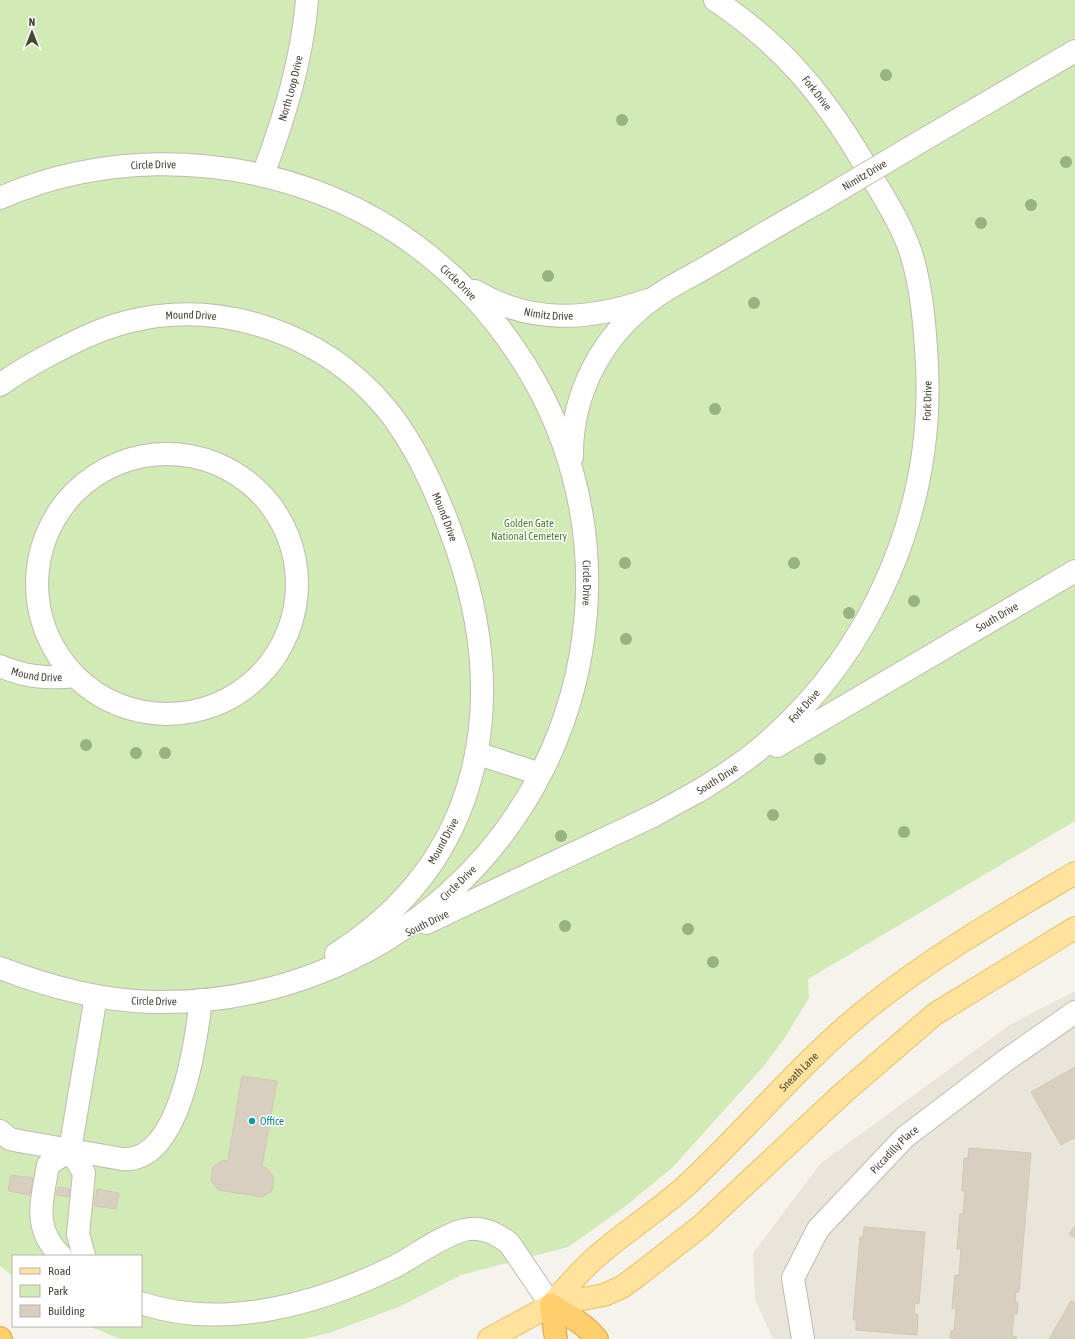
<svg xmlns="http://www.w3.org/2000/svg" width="1075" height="1339" viewBox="0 0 1075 1339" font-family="'Asap Condensed',sans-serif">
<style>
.residential{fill:#eae5da}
.green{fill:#d2eab5}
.building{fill:#d8cfc1;stroke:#d3c7b4}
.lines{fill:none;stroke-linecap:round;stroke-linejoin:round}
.minor-casing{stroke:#c2bbae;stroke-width:24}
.major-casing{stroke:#e6c16a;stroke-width:24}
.highway-casing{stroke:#e0a43c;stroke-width:24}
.minor{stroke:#fff;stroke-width:22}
.major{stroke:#ffe39c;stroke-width:22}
.highway{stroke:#ffcf6e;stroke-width:22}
.minor-bridge-casing{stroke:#c2bbae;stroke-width:24;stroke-linecap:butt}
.minor-bridge{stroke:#fff;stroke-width:22}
.tree{fill:#97b381}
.culture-dot{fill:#0f9aa8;stroke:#fff;stroke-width:1.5}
.labels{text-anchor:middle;stroke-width:3;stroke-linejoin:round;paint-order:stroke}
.street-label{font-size:11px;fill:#4b4439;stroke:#fff}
.park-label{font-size:11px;fill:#4a7f2a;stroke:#fff}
.culture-label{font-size:11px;fill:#0d838f;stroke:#fff;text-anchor:start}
</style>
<rect width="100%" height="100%" fill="#f6f3ec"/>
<!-- residential -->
<path class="residential" d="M1075,991V1339H773L755,1299L753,1253L821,1163L1011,1024Z"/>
<!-- green -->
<path class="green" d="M0,0H1075V821L808,979L809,998L784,1039L762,1068L672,1168L623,1208L568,1247L461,1275L401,1306L329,1333L303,1339H120L89,1326H141V1256H13V1276L0,1266Z"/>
<!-- building -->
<path class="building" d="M1075,1067V1139L1073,1138L1061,1145L1031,1092Z
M242,1076L277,1081L262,1167L267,1168L274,1178L272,1191L262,1197L218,1190L211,1180L213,1167L223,1160L228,1161Z
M969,1148L1031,1153L1019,1292H1016L1015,1302H1018L1017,1314H1014L1012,1336L1017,1337V1339H950L951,1331H954L956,1309L952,1308L955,1275H959L961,1249H957L960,1214H963L965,1191H962L964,1158H968Z
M11,1175L33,1178L30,1195L8,1191Z
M58,1187L70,1189L69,1197L56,1195Z
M97,1189L119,1193L116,1209L94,1206Z
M1075,1226V1238L1069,1234Z
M864,1227L925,1232L919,1304L915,1303L914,1314H918L917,1335L856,1330V1320H853L860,1237L863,1238Z
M1071,1301L1075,1303V1339H1049Z"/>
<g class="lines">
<!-- minor casing -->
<g class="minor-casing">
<g id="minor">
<path d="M918,143L1075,51"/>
<path id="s1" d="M263,175C284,118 302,61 307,0"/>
<path id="s2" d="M0,198C100,154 215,154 317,192C398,222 468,279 516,351C568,427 593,520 586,612C569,838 380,1006 154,1002C101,1001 49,987 0,968"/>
<path id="s3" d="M475,291C530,324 588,321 648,300"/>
<path id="s4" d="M0,385C15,374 32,364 49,355C74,342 99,329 127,322C220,298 322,333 384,406C417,445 439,497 456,546C510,703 484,860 336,954"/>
<circle cx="167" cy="584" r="130"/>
<path d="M572,457C571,394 602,335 654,298C673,284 696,274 717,261C750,242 783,222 817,203"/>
<path id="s5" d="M0,666C25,677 48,679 75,676"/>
<path id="s6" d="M777,746L1075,571"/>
<path d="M476,753L540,774"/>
<path id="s7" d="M697,792C719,778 743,764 763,746C873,652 934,510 927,365C925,328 922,288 911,253C900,220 879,190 862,160C822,93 781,44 715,0"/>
<path d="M426,923L655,815L709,785"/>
<path d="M0,1131L10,1139L19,1141L122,1159C180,1164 196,1042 201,1000"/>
<path d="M61,1256C32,1228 42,1201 48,1165L70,1150"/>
<path d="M84,1256L78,1234L84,1173L70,1150L96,996"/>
<path d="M141,1303C223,1331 318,1304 394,1267C415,1256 441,1236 464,1230C480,1226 496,1233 509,1243L551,1305"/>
<path id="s8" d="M803,1339L793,1278L818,1229L905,1137L1005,1061L1075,1012"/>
</g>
</g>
<!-- major casing -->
<g class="major-casing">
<g id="major">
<path id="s9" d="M551,1305C565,1289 579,1272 595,1258C625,1231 660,1210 689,1183C750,1126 803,1060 868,1008C933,956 1004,915 1075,873"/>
<path d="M489,1339L551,1305L604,1295L622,1287L637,1276L701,1226L842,1094L935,1014L1075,928"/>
</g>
</g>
<!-- highway casing -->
<g class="highway-casing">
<path id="highway" d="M551,1305C568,1315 585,1324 597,1339
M551,1305L556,1339
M0,1338L1,1339"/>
</g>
<!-- minor -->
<use href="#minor" class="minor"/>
<!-- major -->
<use href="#major" class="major"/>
<!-- highway -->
<use href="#highway" class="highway"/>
<!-- minor-bridge casing -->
<g class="minor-bridge-casing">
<g id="minor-bridge">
<path id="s10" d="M817,203L918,143"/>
</g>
</g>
<!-- minor-bridge -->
<use href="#minor-bridge" class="minor-bridge"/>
</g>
<!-- trees -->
<g class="tree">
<circle cx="886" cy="75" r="6"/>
<circle cx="622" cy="120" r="6"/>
<circle cx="1066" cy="162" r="6"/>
<circle cx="1031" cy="205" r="6"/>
<circle cx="981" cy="223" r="6"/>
<circle cx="548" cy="276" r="6"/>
<circle cx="754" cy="303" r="6"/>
<circle cx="715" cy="409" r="6"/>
<circle cx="625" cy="563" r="6"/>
<circle cx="794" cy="563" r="6"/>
<circle cx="914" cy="601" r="6"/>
<circle cx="849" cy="613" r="6"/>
<circle cx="626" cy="639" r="6"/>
<circle cx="86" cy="745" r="6"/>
<circle cx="136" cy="753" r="6"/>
<circle cx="165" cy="753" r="6"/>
<circle cx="820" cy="759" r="6"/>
<circle cx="773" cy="815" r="6"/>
<circle cx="904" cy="832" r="6"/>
<circle cx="561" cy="836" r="6"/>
<circle cx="565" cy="926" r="6"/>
<circle cx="688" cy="929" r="6"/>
<circle cx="713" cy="962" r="6"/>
</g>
<!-- markers -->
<circle class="culture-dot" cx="252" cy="1121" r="4"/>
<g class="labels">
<!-- street labels -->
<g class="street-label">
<text dy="4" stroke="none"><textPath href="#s1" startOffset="91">North Loop Drive</textPath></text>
<text transform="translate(817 93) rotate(52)" y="4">Fork Drive</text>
<text dy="4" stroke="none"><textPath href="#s2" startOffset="158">Circle Drive</textPath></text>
<text dy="4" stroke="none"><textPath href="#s10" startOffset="55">Nimitz Drive</textPath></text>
<text dy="4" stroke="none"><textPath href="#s2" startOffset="494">Circle Drive</textPath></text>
<text dy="4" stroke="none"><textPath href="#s3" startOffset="78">Nimitz Drive</textPath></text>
<text dy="4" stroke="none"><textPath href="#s4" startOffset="207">Mound Drive</textPath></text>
<text dy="4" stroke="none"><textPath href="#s7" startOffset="474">Fork Drive</textPath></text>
<text dy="4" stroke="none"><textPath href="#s4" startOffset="554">Mound Drive</textPath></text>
<text dy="4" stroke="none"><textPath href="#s2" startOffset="830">Circle Drive</textPath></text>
<text dy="4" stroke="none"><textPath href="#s6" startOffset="255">South Drive</textPath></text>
<text dy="4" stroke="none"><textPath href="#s5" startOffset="38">Mound Drive</textPath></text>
<text dy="4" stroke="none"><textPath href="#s7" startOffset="138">Fork Drive</textPath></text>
<text dy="4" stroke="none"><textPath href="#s7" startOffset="24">South Drive</textPath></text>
<text transform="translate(443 841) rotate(-61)" y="4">Mound Drive</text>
<text transform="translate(458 883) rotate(-44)" y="4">Circle Drive</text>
<text transform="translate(427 923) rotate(-26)" y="4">South Drive</text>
<text transform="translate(154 1001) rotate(1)" y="4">Circle Drive</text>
<text dy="4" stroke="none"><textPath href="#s9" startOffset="341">Sneath Lane</textPath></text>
<text dy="4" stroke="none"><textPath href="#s8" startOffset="227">Piccadilly Place</textPath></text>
</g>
<!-- park labels -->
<g class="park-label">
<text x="529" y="527">Golden Gate<tspan x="529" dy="13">National Cemetery</tspan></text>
</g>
<!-- culture labels -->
<g class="culture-label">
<text x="260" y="1125">Office</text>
</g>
</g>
<!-- legend -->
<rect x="12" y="1255" width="130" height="72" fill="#ffffff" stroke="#b7b4b0"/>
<rect x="20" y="1268" width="20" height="6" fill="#ffe39c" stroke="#b7b4b0"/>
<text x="48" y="1275" font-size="12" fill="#4b4439">Road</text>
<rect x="20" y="1285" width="20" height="12" fill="#d2eab5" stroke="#b7b4b0"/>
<text x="48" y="1295" font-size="12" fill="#4b4439">Park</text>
<rect x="20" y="1305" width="20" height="12" fill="#d8cfc1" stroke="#b7b4b0"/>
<text x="48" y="1315" font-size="12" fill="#4b4439">Building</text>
<!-- north arrow -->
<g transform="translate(32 32)" stroke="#ffffff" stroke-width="3" paint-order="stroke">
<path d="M0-3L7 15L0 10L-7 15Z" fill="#4b4439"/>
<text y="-6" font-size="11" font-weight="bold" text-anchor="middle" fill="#4b4439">N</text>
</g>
</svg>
